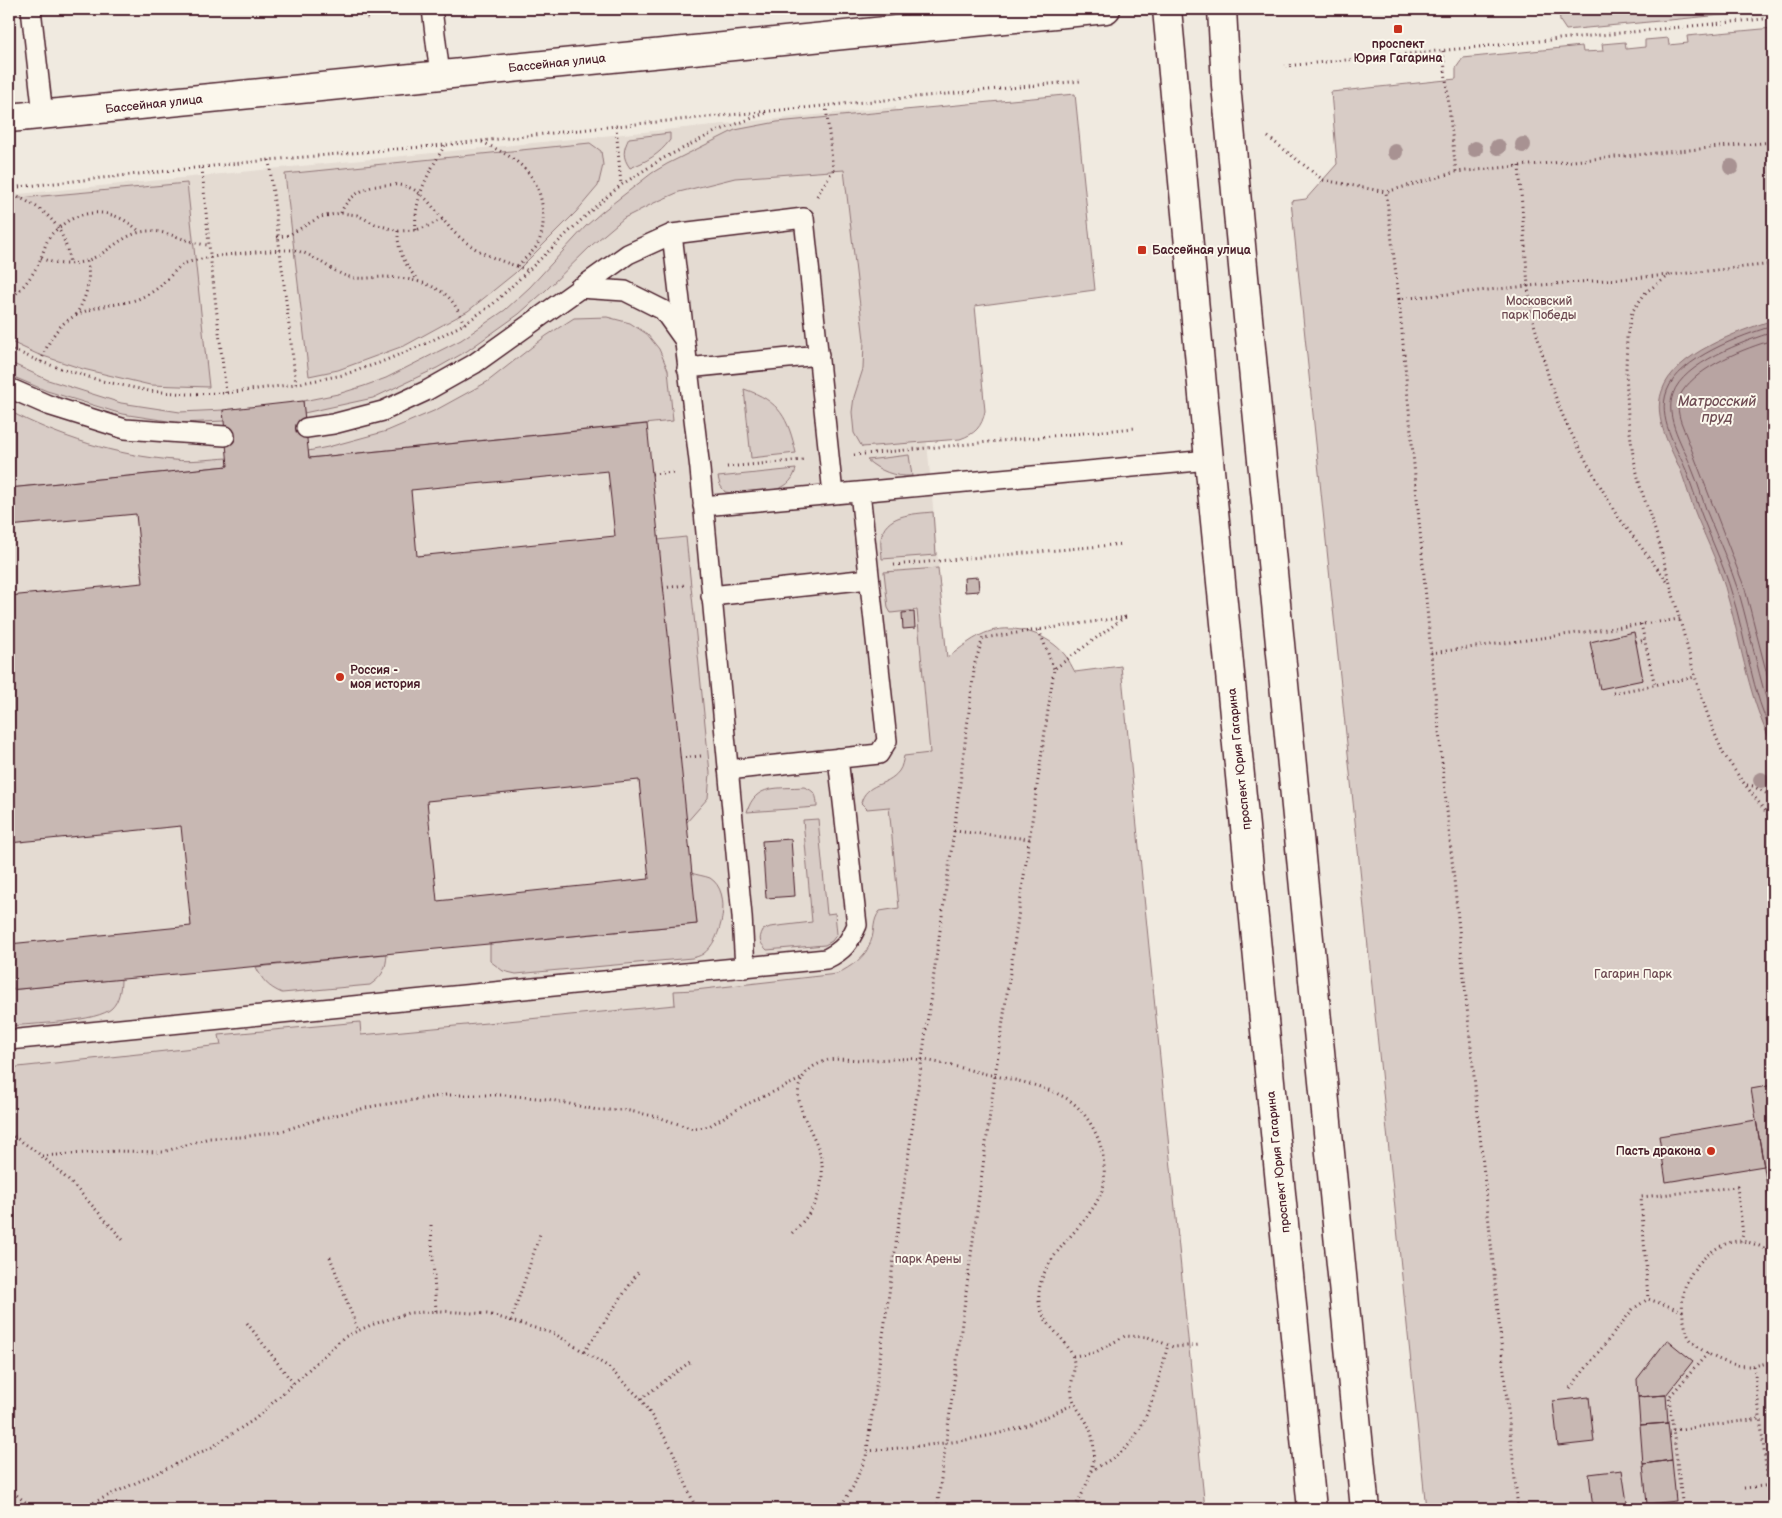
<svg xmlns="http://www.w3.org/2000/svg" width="1782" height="1518" viewBox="0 0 1782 1518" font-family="'Balsamiq Sans',sans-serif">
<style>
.built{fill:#e4dbd2}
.green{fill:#d8ccc6;stroke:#917678}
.water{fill:#b8a4a2;stroke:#8c6f72}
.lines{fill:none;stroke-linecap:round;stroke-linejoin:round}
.shore{stroke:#76545b;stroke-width:1}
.building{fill:#c8b8b3;stroke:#4a1f2b;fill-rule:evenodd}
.service-casing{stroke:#4a1f2b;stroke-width:22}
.tertiary-casing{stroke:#4a1f2b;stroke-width:31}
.secondary-casing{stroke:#4a1f2b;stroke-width:31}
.path{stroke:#4a1f2b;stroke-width:3;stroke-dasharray:1 4;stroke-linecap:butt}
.service{stroke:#fbf7ec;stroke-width:19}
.tertiary{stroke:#fbf7ec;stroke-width:28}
.secondary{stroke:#fbf7ec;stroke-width:28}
.tree{fill:#a89292}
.poi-dot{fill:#c8321e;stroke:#fbf7ec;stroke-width:2}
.labels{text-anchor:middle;stroke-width:4;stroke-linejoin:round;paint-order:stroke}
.poi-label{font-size:12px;font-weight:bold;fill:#4a1f2b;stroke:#fbf7ec;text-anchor:start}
.street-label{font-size:12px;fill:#4a1f2b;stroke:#fbf7ec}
.park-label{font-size:12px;fill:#6e4a52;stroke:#fbf7ec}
.water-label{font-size:14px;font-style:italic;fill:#704e55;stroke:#fbf7ec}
</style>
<rect width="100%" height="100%" fill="#f0eae0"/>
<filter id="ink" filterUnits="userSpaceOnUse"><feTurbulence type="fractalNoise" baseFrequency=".02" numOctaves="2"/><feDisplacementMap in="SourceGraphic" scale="10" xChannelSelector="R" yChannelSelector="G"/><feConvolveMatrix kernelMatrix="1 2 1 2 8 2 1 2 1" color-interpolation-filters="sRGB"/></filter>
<g filter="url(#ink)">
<!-- built -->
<path class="built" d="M896,107L947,658L904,1010L9,1091V195Z"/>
<!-- green -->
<path class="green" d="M1559,9H1773V10L1566,30L1560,21Z
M1773,28V1509H1426L1291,201L1306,199L1337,164L1331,92L1456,79V68L1463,58L1582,46L1583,52L1603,51L1602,44L1625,42L1626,49L1645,47V40L1668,38L1669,45L1688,43L1687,36Z
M1075,94L1095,290L975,306L985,411C982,427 975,434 960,439L862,447L854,433L852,412L854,397L863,369L864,340L844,170L735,178L679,192L654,203L624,218L592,245L545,291L519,314L467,351L437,368L373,398L304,413L303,401L338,394L364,386L386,378L461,340L505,310L530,287L586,226L603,211L652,173L667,164L735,130L777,122Z
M670,133V140C659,155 647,161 630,168C622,157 623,150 629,138Z
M590,143L601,151L603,165L598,186L576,212L515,273L468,311L406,345L338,370L309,376L285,174Z
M187,183L209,387L150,385L83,369L37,354L9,341V199Z
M607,317L630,323L647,334L659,349L668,370L673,421L309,458L308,451L328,447L387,431L436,410L487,382L546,336L574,318Z
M9,362L48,380L121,403L180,412L223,410L224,421L181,423L122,414L47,391L9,375Z
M744,389C780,401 788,418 796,453L751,458Z
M9,411C59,437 117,456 174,460C191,462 210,459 228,458V466L9,488Z
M909,455L912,476C894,477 880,471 867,460Z
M796,469C790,491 773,490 754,492C744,493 735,494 725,492L720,485L718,477Z
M933,512L936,555L882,559C882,553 880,546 881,539C884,514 913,514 933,512Z
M686,537L710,773L708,798L686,823L658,540Z
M938,568L947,658C961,648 974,636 991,631C1016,624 1048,634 1065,655C1069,660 1072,667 1075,672L1121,666L1205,1509H9V1068L221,1045L219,1035L360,1022L361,1035L675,1005L674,991L695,990L837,974C851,966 866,958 871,941C875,931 872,920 880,911L899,908L889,807L867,809L861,803C866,782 887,787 899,771C902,767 903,760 904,756L930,753L917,610L891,613L888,608L884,572Z
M804,787C815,791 817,795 817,807L747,812C755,783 779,789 804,787Z
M818,819L827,914L835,913L837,934L832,941L825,945L767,950C760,943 758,940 763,930L770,927L812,922L803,820Z
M691,873C697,875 705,876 710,878C733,892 722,941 703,954C700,956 696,957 692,958L516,974L503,971L490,961V944L697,924Z
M387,954C386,969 383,976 370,985L282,993C268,987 262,980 256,967Z
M121,979C121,989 119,1001 112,1008C99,1022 30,1024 9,1026V990Z"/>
<!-- water -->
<path class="water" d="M1773,320V746C1749,700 1742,647 1728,598C1721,570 1708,543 1697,517C1691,503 1687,488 1682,474C1672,449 1652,419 1662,391C1674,354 1739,331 1773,320Z"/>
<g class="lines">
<!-- shore -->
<path class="shore" d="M1773,326C1742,335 1679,358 1667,391C1657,418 1676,446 1686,470C1691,484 1696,499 1701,513C1711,540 1724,566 1732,594C1746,638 1752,695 1773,735
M1773,332C1745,341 1683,363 1673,394C1664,418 1684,447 1692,469C1698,483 1702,498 1707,512C1718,539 1730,565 1739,593C1751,635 1759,679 1773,721
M1773,340C1745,348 1699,366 1682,392C1676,401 1678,413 1681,422L1745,589L1773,698"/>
</g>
<!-- building -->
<path class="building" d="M303,401L309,458L647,424L697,924L9,990V944L191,926L181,826L9,843V596L143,583L136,514L9,526V488L228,466L223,410ZM608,471L615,536L417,556L411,490ZM639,780L649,879L437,901L427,801Z
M978,577L979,591L965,592L964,578Z
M914,612L915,628L903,629L902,613Z
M1634,632L1643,680L1600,689L1590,642Z
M791,839L795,896L766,898L762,841Z
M1773,1085V1215L1772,1216L1751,1089Z
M1756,1120L1764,1166L1666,1182L1659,1136Z
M1667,1340L1693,1361L1666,1395L1638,1397L1637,1379Z
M1666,1395L1668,1423L1640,1425L1638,1397Z
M1589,1397L1594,1442L1558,1446L1553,1401Z
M1668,1423L1672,1460L1643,1464L1640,1425Z
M1672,1460L1676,1501L1647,1504L1643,1464Z
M1622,1470L1628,1509H1593L1589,1474Z"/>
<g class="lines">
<!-- service casing -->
<g class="service-casing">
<path id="service" d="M31,9L43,115
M432,9L440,75
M672,234L700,469L742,916L745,968
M579,288L625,291L663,310L683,338
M687,368L819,355
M9,388L48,405L125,429L225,436
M306,428L333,424L383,411L426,391L474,364L628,254L672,234L804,218L833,494
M703,506L1209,460
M711,596L869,579
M728,770L879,754L887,741L860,492
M9,1040L826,959C844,950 849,943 857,925L838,758"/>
</g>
<!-- tertiary casing -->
<g class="tertiary-casing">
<path id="tertiary" d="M9,118L1106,9"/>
</g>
<!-- secondary casing -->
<g class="secondary-casing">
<path id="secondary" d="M1167,9L1209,460L1312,1509
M1222,9L1226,85L1244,277L1365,1509"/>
</g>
<!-- path -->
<path class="path" d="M355,9L369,19
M1443,51L1456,172
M1285,66L1773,18
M616,126L621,185
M1268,137L1323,180L1386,192
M482,142C516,158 540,172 543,213C544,224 542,237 536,247C531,254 523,260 517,266
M269,160L296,384
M1519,166L1528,286L1399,299L1386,192L1456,172L1773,142
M202,168L209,245L226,393
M9,188L269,160L445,145L616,126L1081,81
M9,193C45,208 64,223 70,264
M817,196L833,170L826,106
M341,213C345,201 356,193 368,188C374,186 380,185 387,185C422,182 430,206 450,228C455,234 463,240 470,245C488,258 509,263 529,271
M416,230C413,198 429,172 445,145
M398,231C397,252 406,265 418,281
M277,237L289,235L320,217L341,213L357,215L375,224L398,231L416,230L426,227L443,219
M41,258C62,268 85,265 104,252C115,245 124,237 137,233C162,225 185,244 209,245
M1670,275L1646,292L1632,312L1627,336L1626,369L1628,417L1633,455L1640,486L1658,539L1698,687L1712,727L1723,753L1740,778L1773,821
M1399,299L1431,653L1518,1509
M9,300C22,289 33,276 40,260C44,252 45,242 51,235C54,231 59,228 62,225C87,206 118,210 140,232
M76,315C87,296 91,282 87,261
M9,348L41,362L66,370L102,381L149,391L188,394L226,393L296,384L343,375L379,363L427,343L464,324L493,304L595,207L621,185L662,159L715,132L766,113
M41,362C53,327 67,314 104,306C115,304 127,303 138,299C147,295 157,290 163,283C170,277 175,270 182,265C195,256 272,250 290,250C315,251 331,275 355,278C366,279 375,277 386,277C408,278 440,283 454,304C458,310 461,317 464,324
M854,455L1135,428
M727,467L803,460
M652,474L674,472
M894,565L1123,544
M1667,581L1616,514L1575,441L1562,414L1550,382L1531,313L1528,286L1670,275L1773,264
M663,588L685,585
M1641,624L1655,686
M1039,630L1054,669
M1636,642L1645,640
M1431,653L1680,619
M1613,693L1695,677
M680,758L701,756
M1747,785L1753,786L1773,797
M954,831L1030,839
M9,1134C55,1159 90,1204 125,1242
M42,1156L115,1151L163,1152L209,1138L243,1137L282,1131L319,1119L374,1106L446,1095H505L547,1099L597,1110H625L658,1117L693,1129L709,1126L743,1106L801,1079
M431,1225L436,1311
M792,1233C812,1214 824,1193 822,1164C820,1133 778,1096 811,1068C815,1065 823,1062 828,1060C839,1058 853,1060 864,1060C883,1060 905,1057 923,1060C944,1063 965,1069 986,1074C1010,1079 1038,1084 1060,1095C1083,1105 1099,1133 1103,1156C1104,1165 1105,1175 1104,1184C1094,1226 1035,1255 1039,1301C1041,1325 1064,1335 1072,1355C1078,1369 1069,1381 1072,1395C1074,1407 1084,1416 1089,1427C1101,1455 1088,1485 1074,1509
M1773,1253C1765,1248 1752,1242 1741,1241C1718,1240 1691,1266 1685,1287C1682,1297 1682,1307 1683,1317C1685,1325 1686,1333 1690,1339C1697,1348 1708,1354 1718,1359C1736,1367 1755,1369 1773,1360
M330,1257L358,1331
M1683,1311L1648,1299L1641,1197L1737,1187L1743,1234L1741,1241
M511,1321L541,1231
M247,1323L293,1383
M584,1352L639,1271
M1073,1356L1094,1353L1125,1336L1148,1337L1173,1347L1200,1345
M1754,1366L1771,1509
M1570,1388L1633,1309L1648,1299
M641,1399L691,1361
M1673,1430L1760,1419
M867,1451C917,1446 967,1443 1015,1429C1036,1423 1055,1412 1075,1404
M1091,1471C1102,1464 1117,1457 1126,1448C1149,1424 1159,1377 1168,1345
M1744,1488L1773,1485
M9,1489L34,1509
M80,1509L212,1447L255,1419L344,1337L371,1325L408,1313L441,1311L488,1314L555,1334L607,1366L641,1399L672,1449L696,1509
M839,1509L853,1487L866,1457L954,831L975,663L983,638L1126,617
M937,1509L995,1076L1054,669L1125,617
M1683,1509L1669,1397L1708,1353"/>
<!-- service -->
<use href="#service" class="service"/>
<!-- tertiary -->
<use href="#tertiary" class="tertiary"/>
<!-- secondary -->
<use href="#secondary" class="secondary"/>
</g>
<!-- trees -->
<g class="tree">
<circle cx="1523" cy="145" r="8"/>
<circle cx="1498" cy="147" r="8"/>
<circle cx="1475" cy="149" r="8"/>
<circle cx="1395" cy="152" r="8"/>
<circle cx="1731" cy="167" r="8"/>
<circle cx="1761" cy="780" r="8"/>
</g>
</g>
<!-- markers -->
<g class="poi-dot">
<rect x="1393" y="24" width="10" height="10" rx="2.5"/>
<rect x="1137" y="245" width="10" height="10" rx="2.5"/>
<circle cx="340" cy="677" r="5"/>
<circle cx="1711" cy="1151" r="5"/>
</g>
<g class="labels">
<!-- poi labels -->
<g class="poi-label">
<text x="1398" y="48" text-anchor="middle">проспект<tspan x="1398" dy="14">Юрия Гагарина</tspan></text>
<text x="1152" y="254">Бассейная улица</text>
<text x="350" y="674">Россия -<tspan x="350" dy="14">моя история</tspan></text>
<text x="1701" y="1155" text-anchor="end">Пасть дракона</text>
</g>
<!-- street labels -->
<g class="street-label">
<text transform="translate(557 63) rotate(-6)" y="4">Бассейная улица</text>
<text transform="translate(154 104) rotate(-6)" y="4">Бассейная улица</text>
<text transform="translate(1239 759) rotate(-96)" y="4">проспект Юрия Гагарина</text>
<text transform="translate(1278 1162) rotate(-96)" y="4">проспект Юрия Гагарина</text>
</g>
<!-- park labels -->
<g class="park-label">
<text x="1539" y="305">Московский<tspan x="1539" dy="14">парк Победы</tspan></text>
<text x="1633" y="978">Гагарин Парк</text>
<text x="928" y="1263">парк Арены</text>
</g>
<!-- water labels -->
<g class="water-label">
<text x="1717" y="406">Матросский<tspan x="1717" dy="16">пруд</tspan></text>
</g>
</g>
<!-- margin -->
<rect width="1782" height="1518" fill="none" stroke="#fbf7ec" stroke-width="30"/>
<rect x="15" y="15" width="1752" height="1488" fill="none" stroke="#4a1f2b" stroke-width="2" filter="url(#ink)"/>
</svg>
